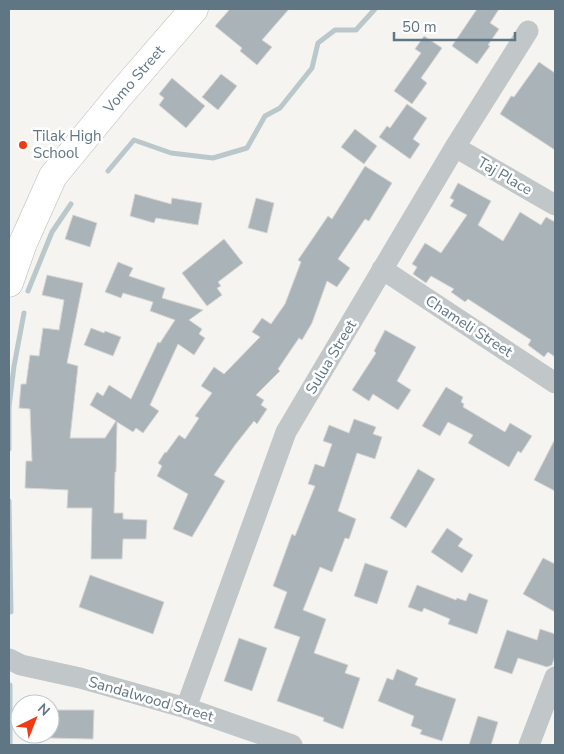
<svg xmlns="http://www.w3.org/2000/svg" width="564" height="754" viewBox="0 0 564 754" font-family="'Nunito Sans',sans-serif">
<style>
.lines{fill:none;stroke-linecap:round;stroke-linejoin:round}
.stream{stroke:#bac8cc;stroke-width:5}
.building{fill:#aab3b8;stroke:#d6d6d3}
.major-casing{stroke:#b4b9bc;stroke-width:29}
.minor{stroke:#c1c6c9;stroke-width:21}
.major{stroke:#fff;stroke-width:28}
.poi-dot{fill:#f03a14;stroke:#fff;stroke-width:2}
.labels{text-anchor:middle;stroke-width:5;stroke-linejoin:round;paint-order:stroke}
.street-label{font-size:15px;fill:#617684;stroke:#fff}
.poi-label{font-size:15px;fill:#617684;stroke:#fff;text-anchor:start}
</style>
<rect width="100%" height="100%" fill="#f5f4f0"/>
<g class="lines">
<!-- stream -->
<path class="stream" d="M108,171L134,140L171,153L213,158L247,148L265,116L280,108L312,68L318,43L335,30H356L375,9
M28,291L52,232L71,204
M9,449V407L14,366L24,313
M9,501L11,612
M10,745V685"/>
</g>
<!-- building -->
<path class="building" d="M230,9H289L262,40L272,47L257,65L240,51L242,48L215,26Z
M477,9H499L490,23L499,29L488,45L490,46L477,64L452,46Z
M424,36L442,48L421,78L427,83L412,104L394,91L421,53L415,49Z
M539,62L555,73V150L500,114L511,96L514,97Z
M221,74L237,86L218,110L202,97Z
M172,78L205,106L186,128L159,105L164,98L159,94Z
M407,104L427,118L413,139L420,144L410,159L379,137L387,126L390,128Z
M355,129L377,146L364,164L341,147Z
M365,166L392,183L369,221L365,219L338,259L350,268L337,287L327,281L312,323L302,340L299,338L278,369L280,371L256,395L264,400L261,405L267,409L257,424L254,421L235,445L214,475L225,481L192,537L173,529L188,494L157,476L162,466L158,463L165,452L166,453L179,435L185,439L199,418L195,416L212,393L201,386L214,367L224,374L260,337L252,332L262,318L271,324L285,304L301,262L298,260L328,216L332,219Z
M458,183L491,201L478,225L503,241L520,212L541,225L546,217L555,222V357L548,352L544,357L528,345L531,340L468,299L465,302L451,292L454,289L431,276L426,283L413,274L417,267L412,264L425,243L441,253L467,215L450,206L454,200L450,198Z
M135,194L171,204L172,198L202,203L198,225L156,218L154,223L130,216Z
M256,198L274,203L267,233L248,228Z
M73,215L97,223L90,247L65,239Z
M224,239L243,263L218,282L221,286L217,288L222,295L207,306L182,273Z
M118,262L133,268L129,276L165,288L162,298L203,310L189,320L202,329L199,334L205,338L194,355L178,344L150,405L159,411L143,433L136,428L133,432L117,422L116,472H115L114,513H123V519L147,520L146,539H123L122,559H91L92,508H67L68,490L25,488L26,461H32L30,409L19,408L21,384H26L30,355L39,356L43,328L59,330L64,300L42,295L47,275L83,283L67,363L78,366L70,438H105L116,421L90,405L97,392L103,396L109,385L131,399L158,342L160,343L175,320L150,311L153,302L123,293L121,298L105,292Z
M91,328L104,333L105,331L121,337L113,356L84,345Z
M385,330L416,347L397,381L411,390L398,410L373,394L369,401L352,390L376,353L374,351Z
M446,387L463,397L461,402L464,404L463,407L505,432L510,423L532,436L521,453L518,451L509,467L468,443L473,435L448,422L440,436L422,426Z
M354,419L376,427L373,434L382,437L375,459L357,453L338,511L356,519L349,539L345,538L332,572L320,567L303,610L326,619L314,653L348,665L345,673L360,678L343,729L323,721L324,718L277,701L300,637L274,628L287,592L273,586L292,534L295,536L315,486L308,484L315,464L324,467L332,444L323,441L329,425L349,433Z
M555,439V491L534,480Z
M418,469L435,479L406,528L390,518Z
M447,528L463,539L458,546L473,555L462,573L431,552Z
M543,558L555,564V612L523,594Z
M365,563L388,571L377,604L354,596Z
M90,575L164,602L153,634L79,607Z
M417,585L456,600L457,598L466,601L469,593L488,600L477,634L448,624L450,619L424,608L422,612L408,607Z
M540,629L555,634V656L552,665L547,667L518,658L512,674L494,668L507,630L537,640Z
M239,638L267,648L252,691L224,681Z
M397,669L418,678L415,685L456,699L442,741L420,734L422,730L411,726L414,716L378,701L387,678L393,680Z
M50,710H94L93,739L50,738Z
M478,716L498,722L491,745H469Z"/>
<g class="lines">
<!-- major casing -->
<g class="major-casing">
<path id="major" d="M9,283L23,243L53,176L118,97L194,9"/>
</g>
<!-- minor -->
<path class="minor" d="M455,147L555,205
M382,269L555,383
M9,659L21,665L80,678L186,708L292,745
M186,708L286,432L455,147L528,31
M529,745L555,677"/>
<!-- major -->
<use href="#major" class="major"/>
</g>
<!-- markers -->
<circle class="poi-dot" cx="23" cy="145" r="5"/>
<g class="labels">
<!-- street labels -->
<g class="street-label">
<text transform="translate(134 79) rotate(-49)" y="5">Vomo Street</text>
<text transform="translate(505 176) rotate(30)" y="5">Taj Place</text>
<text transform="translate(469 326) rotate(33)" y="5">Chameli Street</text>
<text transform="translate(331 357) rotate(-59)" y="5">Sulua Street</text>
<text transform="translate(151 699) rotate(16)" y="5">Sandalwood Street</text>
</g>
<!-- poi labels -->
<g class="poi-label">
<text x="33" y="141">Tilak High<tspan x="33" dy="17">School</tspan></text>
</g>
</g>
<!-- border -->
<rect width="564" height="754" fill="none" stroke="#617684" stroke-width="20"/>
<!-- north arrow -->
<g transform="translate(35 719) rotate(43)"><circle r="24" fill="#ffffff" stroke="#c0c8ce"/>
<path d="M0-4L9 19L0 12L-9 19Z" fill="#f03a14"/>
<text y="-8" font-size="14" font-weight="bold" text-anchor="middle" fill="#617684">N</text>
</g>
<!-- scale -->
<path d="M394 32v8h121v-8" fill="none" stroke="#617684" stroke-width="2.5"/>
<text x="402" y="32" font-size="15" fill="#617684" stroke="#ffffff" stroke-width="4" paint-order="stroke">50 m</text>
</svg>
